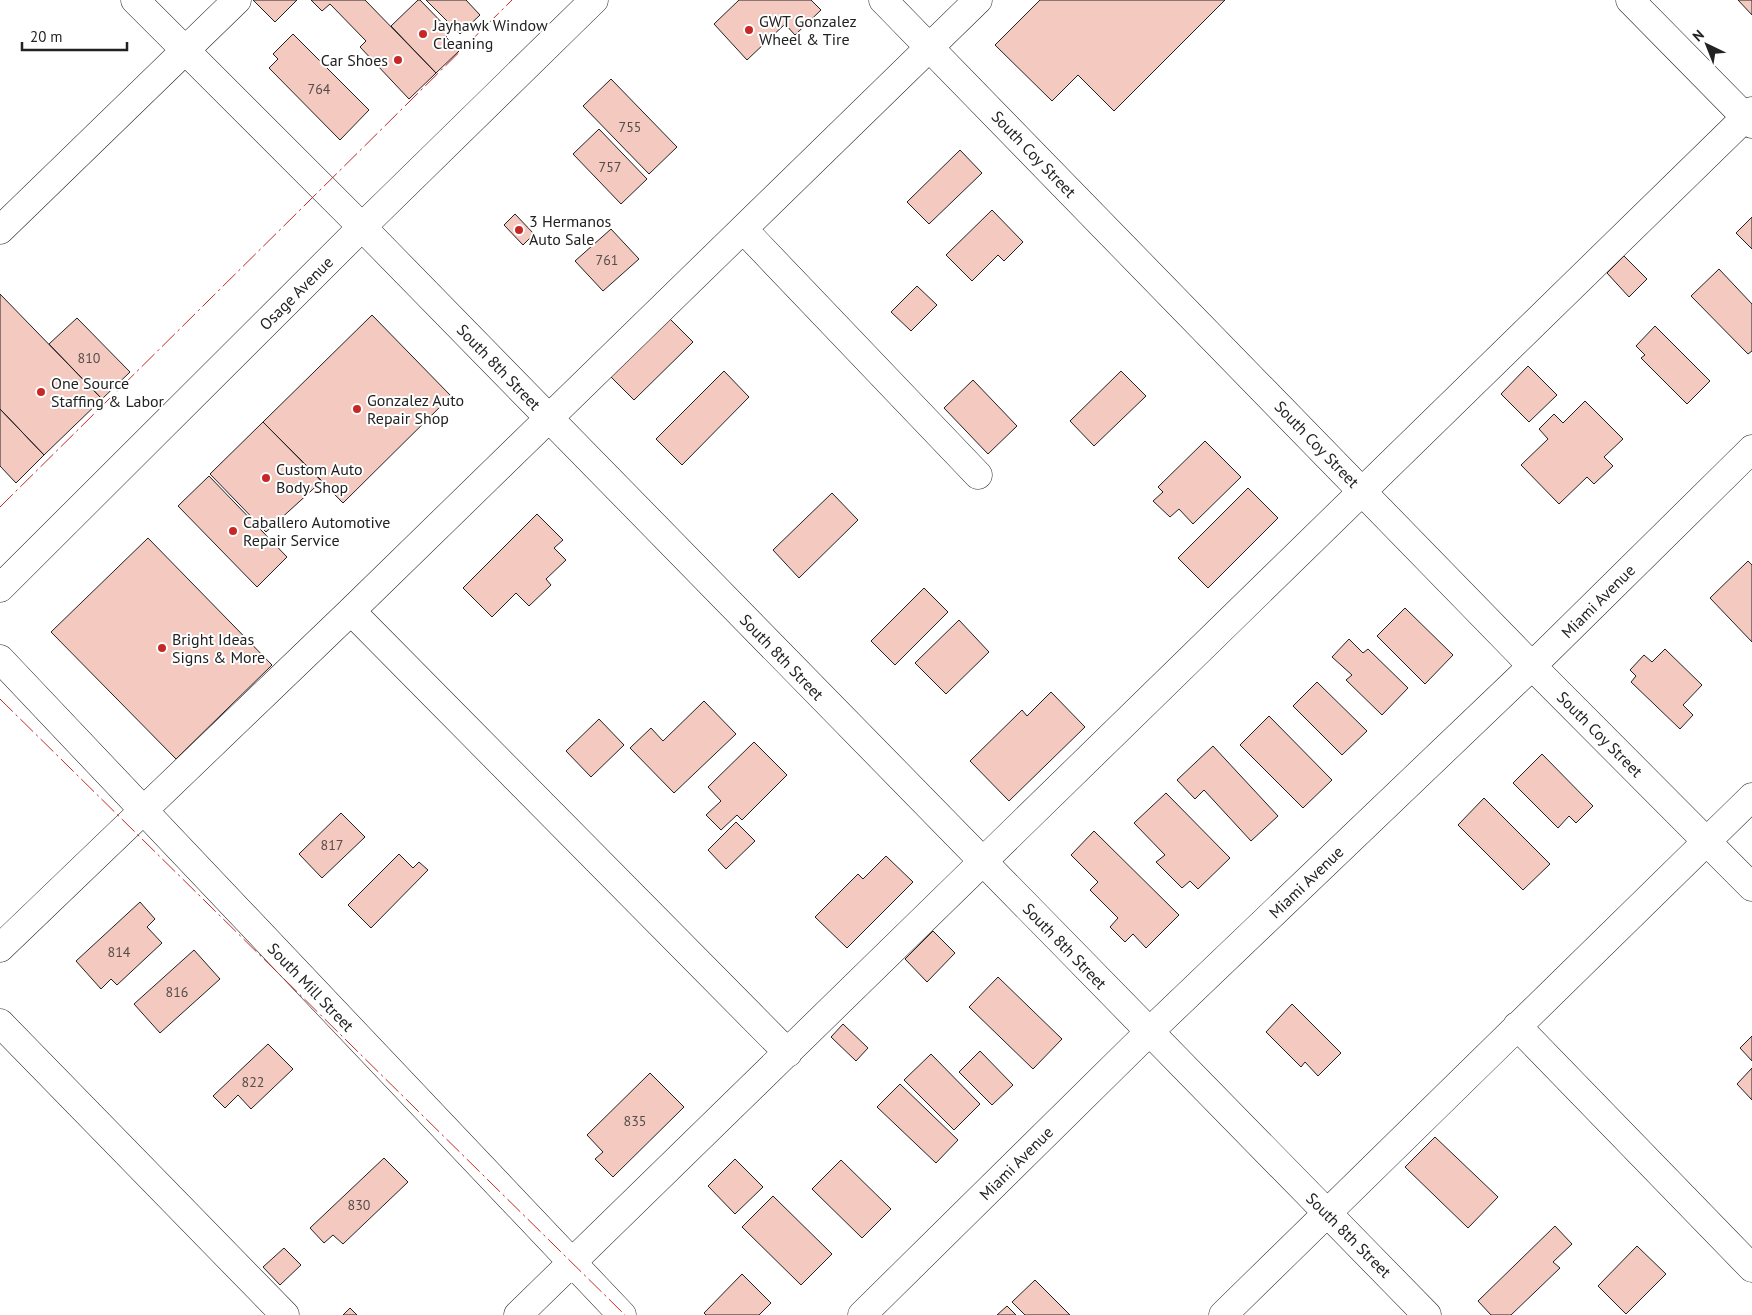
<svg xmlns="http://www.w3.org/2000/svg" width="1752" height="1315" viewBox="0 0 1752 1315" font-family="'PT Sans',sans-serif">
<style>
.building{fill:#f3c9c0;stroke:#222}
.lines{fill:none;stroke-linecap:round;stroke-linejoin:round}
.minor-casing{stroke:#222;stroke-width:29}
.minor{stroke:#fff;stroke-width:28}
.power{stroke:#c62828;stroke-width:1;stroke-dasharray:18 4 2.5 4;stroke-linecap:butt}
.poi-dot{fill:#c62828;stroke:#fff;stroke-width:2}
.labels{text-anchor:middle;stroke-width:4;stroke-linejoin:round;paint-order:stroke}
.number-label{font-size:14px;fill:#564c4a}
.poi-label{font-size:16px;fill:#222;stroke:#fff;text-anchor:start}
.street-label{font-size:16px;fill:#222;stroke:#fff}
</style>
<rect width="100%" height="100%" fill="#fff"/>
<!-- building -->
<path class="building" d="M253,0H297L275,22Z
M311,0H365L436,73L409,99L360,47L366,41L330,4L322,11Z
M418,0H420L451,32L446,37L459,51L436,73L391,26Z
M426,0H466L480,15L460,34Z
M739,0H811L821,10L795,35L785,24L747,60L714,24Z
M1040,0H1225L1114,111L1078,75L1052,101L995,45Z
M1738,0H1752V15Z
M293,34L369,110L340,140L269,68L278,59L273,54Z
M611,79L677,147L649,174L583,106Z
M599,129L647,179L621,204L573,154Z
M960,150L982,173L929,224L907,202Z
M992,210L1023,242L1004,261L998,255L972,281L946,255Z
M515,214L534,234L523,245L504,225Z
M1752,217V249L1736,233Z
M611,229L639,259L603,291L575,261Z
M1624,256L1647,279L1629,297L1607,273Z
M1719,269L1752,304V351L1748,354L1691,296Z
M917,286L937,305L911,331L891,312Z
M0,294L102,399L44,455L0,409Z
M372,315L451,396L343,503L263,422Z
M77,318L130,372L102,399L49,344Z
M669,318L693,342L634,400L610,376Z
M1655,326L1710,381L1687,404L1641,358L1645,355L1636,346Z
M1528,366L1557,395L1529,422L1501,394Z
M724,371L749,397L682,465L656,439Z
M1121,371L1146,396L1094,446L1070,421Z
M973,380L1017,426L988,454L944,408Z
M1585,401L1623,439L1604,457L1613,466L1594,484L1587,477L1559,504L1521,465L1548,439L1539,429L1554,414L1563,423Z
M0,409L44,455L16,483L0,466Z
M263,422L322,481L266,532L210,474Z
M1205,441L1241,477L1193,524L1179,509L1170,517L1153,501L1163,492L1158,487Z
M209,476L287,557L257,587L178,506Z
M1248,488L1278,518L1208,588L1178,558Z
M832,493L858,520L799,578L773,550Z
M537,514L563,540L554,548L566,560L546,579L551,585L529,606L516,593L492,617L463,588Z
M148,538L272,665L176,759L51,632Z
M1748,561L1752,565V642L1710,598Z
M924,588L948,612L895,665L871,641Z
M1405,608L1453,655L1425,684L1377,636Z
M959,620L989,652L946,694L915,663Z
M1349,639L1363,653L1368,649L1408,688L1382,715L1346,680L1352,675L1332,657Z
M1665,649L1702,685L1683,705L1693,715L1680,729L1631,682L1636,676L1630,670L1644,655L1652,662Z
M1317,682L1367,731L1342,755L1293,706Z
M1051,692L1085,727L1009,801L970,761L1022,710L1027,716Z
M704,701L736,734L674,793L630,748L651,728L663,741Z
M1269,716L1332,780L1303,808L1240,745Z
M599,719L624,745L591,777L566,751Z
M754,742L787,775L742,820L737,815L721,830L706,815L721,801L708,787Z
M1213,746L1278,816L1251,841L1204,790L1195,799L1177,780Z
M1542,754L1593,806L1576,823L1569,816L1558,828L1513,783Z
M1166,793L1230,858L1198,889L1190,881L1182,888L1156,862L1165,855L1134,823Z
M1484,798L1550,864L1523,890L1458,825Z
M341,813L365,837L322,878L299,854Z
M736,822L755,841L726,869L708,850Z
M1094,831L1179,915L1146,948L1133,934L1125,942L1110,927L1118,918L1090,890L1098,882L1071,855Z
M399,854L413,868L419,862L428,870L371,928L348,905Z
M886,856L913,882L847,948L815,917L858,874L863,879Z
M140,902L155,919L147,927L162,943L117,985L111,979L101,989L76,961Z
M933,931L955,953L927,982L905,959Z
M194,950L220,979L160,1033L134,1004Z
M998,977L1062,1039L1033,1069L969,1007Z
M1292,1004L1341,1053L1318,1076L1305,1062L1301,1067L1266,1032Z
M843,1024L868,1048L856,1061L831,1037Z
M1752,1036V1061L1740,1048Z
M268,1044L293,1069L251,1109L238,1095L225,1108L213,1096Z
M980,1051L1013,1085L992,1105L959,1072Z
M931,1054L980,1104L954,1130L904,1080Z
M1752,1068V1100L1737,1084Z
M650,1073L684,1107L613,1177L595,1159L603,1152L587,1135Z
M900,1084L958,1140L936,1163L877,1107Z
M1435,1137L1498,1197L1468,1228L1405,1167Z
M384,1158L408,1182L343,1244L333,1235L324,1243L310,1228Z
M735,1159L763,1187L735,1214L708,1186Z
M841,1160L891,1209L862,1238L812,1189Z
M773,1196L832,1254L801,1285L742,1227Z
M1555,1226L1572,1244L1553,1262L1560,1268L1511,1315H1491L1478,1301Z
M1637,1246L1666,1274L1626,1314L1598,1286Z
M284,1248L301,1265L280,1285L263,1267Z
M742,1274L771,1303L759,1315H706L704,1313Z
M1035,1280L1070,1315H1025L1012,1302Z
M1007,1306L1016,1315H997Z
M350,1308L357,1315H343Z"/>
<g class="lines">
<!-- minor casing -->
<g class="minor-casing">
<path id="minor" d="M135,0L362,227L1427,1315
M883,0L1532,666L1752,887
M1630,0L1752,124
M743,229L978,475
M0,230L237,0
M0,588L362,227L594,0
M351,611L788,1053
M0,659L622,1315
M0,948L351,611L978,0
M0,1023L285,1315
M1517,1026L1752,1268
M518,1315L1752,111
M862,1315L1149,1032L1532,666L1752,449
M1223,1315L1752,797"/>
</g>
<!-- minor -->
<use href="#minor" class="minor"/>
<!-- power -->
<path class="power" d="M0,507L512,0
M0,699L625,1315"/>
</g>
<!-- markers -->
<g class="poi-dot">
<circle cx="749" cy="30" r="5"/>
<circle cx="423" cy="34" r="5"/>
<circle cx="398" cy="60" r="5"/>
<circle cx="519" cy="230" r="5"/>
<circle cx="41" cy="392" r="5"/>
<circle cx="357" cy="409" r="5"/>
<circle cx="266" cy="478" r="5"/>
<circle cx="233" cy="531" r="5"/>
<circle cx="162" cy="648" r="5"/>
</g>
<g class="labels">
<!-- number labels -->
<g class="number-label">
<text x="319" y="94">764</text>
<text x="630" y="132">755</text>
<text x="610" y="172">757</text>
<text x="607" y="265">761</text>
<text x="89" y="363">810</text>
<text x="332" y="850">817</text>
<text x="119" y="957">814</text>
<text x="177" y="997">816</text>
<text x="253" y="1087">822</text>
<text x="635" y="1126">835</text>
<text x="359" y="1210">830</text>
</g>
<!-- poi labels -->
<g class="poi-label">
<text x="759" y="27">GWT Gonzalez<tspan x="759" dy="18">Wheel &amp; Tire</tspan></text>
<text x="433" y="31">Jayhawk Window<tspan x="433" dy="18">Cleaning</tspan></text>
<text x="388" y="66" text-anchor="end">Car Shoes</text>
<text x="529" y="227">3 Hermanos<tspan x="529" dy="18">Auto Sale</tspan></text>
<text x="51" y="389">One Source<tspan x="51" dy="18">Staffing &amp; Labor</tspan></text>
<text x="367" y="406">Gonzalez Auto<tspan x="367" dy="18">Repair Shop</tspan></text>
<text x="276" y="475">Custom Auto<tspan x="276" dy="18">Body Shop</tspan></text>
<text x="243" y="528">Caballero Automotive<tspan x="243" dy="18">Repair Service</tspan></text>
<text x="172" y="645">Bright Ideas<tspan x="172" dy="18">Signs &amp; More</tspan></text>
</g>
<!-- street labels -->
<g class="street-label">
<text transform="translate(1034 154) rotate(46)" y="6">South Coy Street</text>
<text transform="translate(296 293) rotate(-45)" y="6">Osage Avenue</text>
<text transform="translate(499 367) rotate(46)" y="6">South 8th Street</text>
<text transform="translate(1317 444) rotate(46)" y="6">South Coy Street</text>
<text transform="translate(1598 601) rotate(-45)" y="6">Miami Avenue</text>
<text transform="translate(782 657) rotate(46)" y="6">South 8th Street</text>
<text transform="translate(1600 734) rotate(45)" y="6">South Coy Street</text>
<text transform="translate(1306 882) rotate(-44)" y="6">Miami Avenue</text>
<text transform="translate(1065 946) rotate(46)" y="6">South 8th Street</text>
<text transform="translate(311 987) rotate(46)" y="6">South Mill Street</text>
<text transform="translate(1016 1163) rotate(-45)" y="6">Miami Avenue</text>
<text transform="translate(1349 1235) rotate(45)" y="6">South 8th Street</text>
</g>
</g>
<!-- north arrow -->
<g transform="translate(1707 45) rotate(317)" stroke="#ffffff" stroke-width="4" paint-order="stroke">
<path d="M0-4L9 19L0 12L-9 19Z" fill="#222222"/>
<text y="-8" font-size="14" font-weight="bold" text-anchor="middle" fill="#222222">N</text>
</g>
<!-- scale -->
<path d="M22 42v8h105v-8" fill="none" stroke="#222222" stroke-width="2.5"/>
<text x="30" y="42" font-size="15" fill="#222222" stroke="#ffffff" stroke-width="4" paint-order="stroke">20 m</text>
</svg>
